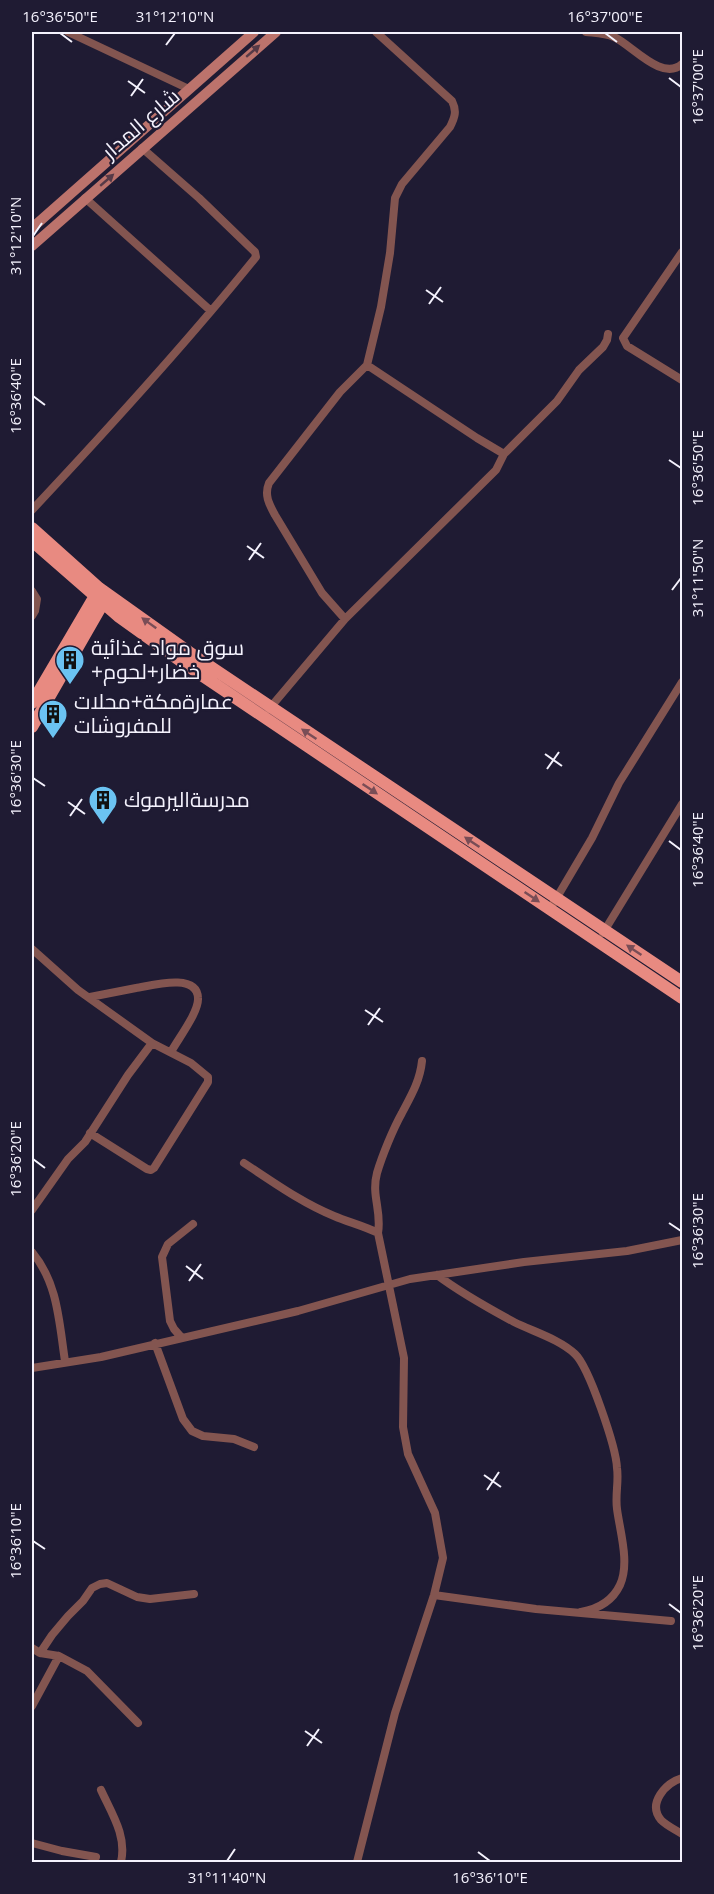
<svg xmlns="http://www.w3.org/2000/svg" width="714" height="1894" viewBox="0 0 714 1894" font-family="'Open Sans',Cairo,sans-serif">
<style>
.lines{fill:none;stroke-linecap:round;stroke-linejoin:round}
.street{stroke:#835550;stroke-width:8}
.secondary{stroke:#bc736c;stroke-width:10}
.primary{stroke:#e88a81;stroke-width:12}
.oneway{fill:#563a47}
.oneway2{fill:#794d56}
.ticks{fill:none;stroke:#f4f2fd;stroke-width:2}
.labels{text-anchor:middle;stroke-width:4.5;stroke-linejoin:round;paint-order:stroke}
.street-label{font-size:21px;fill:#f4f2fd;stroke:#1f1b33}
.poi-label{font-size:21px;fill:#f4f2fd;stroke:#1f1b33;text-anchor:start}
.neatline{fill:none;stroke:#f4f2fd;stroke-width:2}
.ticks-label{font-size:15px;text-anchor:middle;fill:#f4f2fd}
</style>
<rect width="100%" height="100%" fill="#1f1b33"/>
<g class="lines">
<!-- street -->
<path class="street" d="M68,32L189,89
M376,32L452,101C457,111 455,117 450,127L402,184L395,198L390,253L381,307L367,365L477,438L504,454
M586,32C595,33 605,33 614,37C632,45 662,82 682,64
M85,198L211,311
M682,252L623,338L627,346L682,380
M32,510C109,428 185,345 256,257L255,252L199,198L142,148
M32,591L37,599L35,611L32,616
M345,619L322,593L275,515C269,504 264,495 269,483L340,392L367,365
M269,709L345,619L496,470L504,454L557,401L579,370L603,347L607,340L608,334
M550,909L592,838L619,783L682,682
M603,933L682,804
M32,949L78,990L152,1043L191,1063L208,1077V1082L154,1168L151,1170L147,1169L90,1133
M90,997C105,994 121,991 136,988C150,986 197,972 198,998C199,1012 178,1039 171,1052
M244,1163C273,1182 302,1203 334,1216C348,1222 364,1226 378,1233L404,1358L403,1427L408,1454L435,1513L443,1558L434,1595L395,1713L357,1862
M32,1210L68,1159L85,1142L128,1075L152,1043
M378,1233C382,1211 371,1196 377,1173C382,1156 393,1129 402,1113C411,1096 420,1081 422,1061
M32,1252C58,1283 59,1322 65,1361
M437,1275C461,1293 488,1308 514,1322C534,1332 559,1339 575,1354C589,1367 616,1447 617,1468C619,1481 615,1495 617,1509C620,1532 630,1563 620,1585C612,1602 598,1609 581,1612
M181,1337L174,1329L170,1321L162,1257L168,1244L193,1224
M155,1343L183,1419L192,1431L203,1436L234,1439L254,1447
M32,1368L101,1357L298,1311L410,1279L524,1262L627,1251L682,1240
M434,1595L536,1609L671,1621
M32,1648L40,1653L59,1656L87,1671L138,1723
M40,1653L52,1635L68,1616L83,1601L92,1588L100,1584L107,1583L137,1597L150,1599L194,1594
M32,1706L59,1656
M682,1778C666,1783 647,1803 661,1820C667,1826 676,1830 682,1834
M101,1790C112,1814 127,1836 121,1862
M32,1843L62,1851L96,1857"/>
<!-- secondary -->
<path class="secondary" d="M32,228L254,32
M32,246L276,32"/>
<!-- primary -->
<path class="primary" d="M32,528L99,588L193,655L682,982
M32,541L118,616L185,664L682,998
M32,703L99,589
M32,727L106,598"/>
</g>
<!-- one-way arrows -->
<defs><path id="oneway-solid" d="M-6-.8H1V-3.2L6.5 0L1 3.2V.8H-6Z" transform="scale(1.5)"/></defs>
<g class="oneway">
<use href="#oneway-solid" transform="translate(253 51) rotate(-41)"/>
<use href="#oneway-solid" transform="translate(107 180) rotate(-41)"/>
</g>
<g class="oneway2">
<use href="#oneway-solid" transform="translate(149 623) rotate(-144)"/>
<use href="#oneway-solid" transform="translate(309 734) rotate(-146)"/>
<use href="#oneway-solid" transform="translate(370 789) rotate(34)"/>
<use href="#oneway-solid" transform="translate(472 842) rotate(-146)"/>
<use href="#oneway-solid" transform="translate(532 897) rotate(34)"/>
<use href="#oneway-solid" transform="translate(634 950) rotate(-146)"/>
</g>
<!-- ticks -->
<path class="ticks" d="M60,33L72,42M605,33L617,42M166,45L175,33M669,78L681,87M128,81L145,93M131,96L143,79M33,236L42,223M426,290L443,302M429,304L441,287M33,396L45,405M669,460L681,468M247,546L264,558M249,560L261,543M672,590L681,578M545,754L562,766M547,769L559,752M33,778L45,786M68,802L85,814M70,816L82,799M669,841L681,850M365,1010L383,1022M368,1025L380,1008M33,1159L45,1168M669,1223L681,1231M186,1266L203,1279M189,1281L201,1264M484,1475L501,1487M487,1490L499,1472M33,1541L45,1549M669,1604L681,1613M305,1731L322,1743M307,1746L319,1729M478,1852L490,1861M227,1861L235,1849"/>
<!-- icons -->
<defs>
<g id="building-pin" transform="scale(1.5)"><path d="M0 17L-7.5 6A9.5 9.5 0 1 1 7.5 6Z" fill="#6bc3f2" stroke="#1f1b33"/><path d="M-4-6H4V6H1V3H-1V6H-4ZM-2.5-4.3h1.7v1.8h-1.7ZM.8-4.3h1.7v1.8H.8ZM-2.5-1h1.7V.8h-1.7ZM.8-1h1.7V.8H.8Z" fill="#111"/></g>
</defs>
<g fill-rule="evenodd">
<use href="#building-pin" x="70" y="660"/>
<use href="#building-pin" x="53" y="714"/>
<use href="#building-pin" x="103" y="800"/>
</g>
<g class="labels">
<!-- street labels -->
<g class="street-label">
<text transform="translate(141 124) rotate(-41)" y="7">شارع المدار</text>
</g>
<!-- poi labels -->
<g class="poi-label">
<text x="91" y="655">سوق مواد غذائية<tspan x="91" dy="24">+خضار+لحوم</tspan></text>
<text x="74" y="709">عمارةمكة+محلات<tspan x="74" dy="24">للمفروشات</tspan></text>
<text x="124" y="807">مدرسةاليرموك</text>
</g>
</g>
<!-- border -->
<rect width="714" height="1894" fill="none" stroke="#1f1b33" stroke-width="66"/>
<rect x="33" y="33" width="648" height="1828" class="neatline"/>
<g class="ticks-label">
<text x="60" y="22">16°36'50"E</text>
<text x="175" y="22">31°12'10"N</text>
<text x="605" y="22">16°37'00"E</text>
<text transform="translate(698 87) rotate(-90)" y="5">16°37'00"E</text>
<text transform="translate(16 236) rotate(-90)" y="5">31°12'10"N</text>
<text transform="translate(16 396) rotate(-90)" y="5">16°36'40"E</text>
<text transform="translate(698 468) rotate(-90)" y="5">16°36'50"E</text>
<text transform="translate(698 578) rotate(-90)" y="5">31°11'50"N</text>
<text transform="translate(16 778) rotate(-90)" y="5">16°36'30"E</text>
<text transform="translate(698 850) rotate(-90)" y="5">16°36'40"E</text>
<text transform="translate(16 1159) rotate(-90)" y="5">16°36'20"E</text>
<text transform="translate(698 1231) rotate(-90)" y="5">16°36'30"E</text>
<text transform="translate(16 1541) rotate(-90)" y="5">16°36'10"E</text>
<text transform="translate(698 1613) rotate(-90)" y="5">16°36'20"E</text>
<text x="227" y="1883">31°11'40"N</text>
<text x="490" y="1883">16°36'10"E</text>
</g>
</svg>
